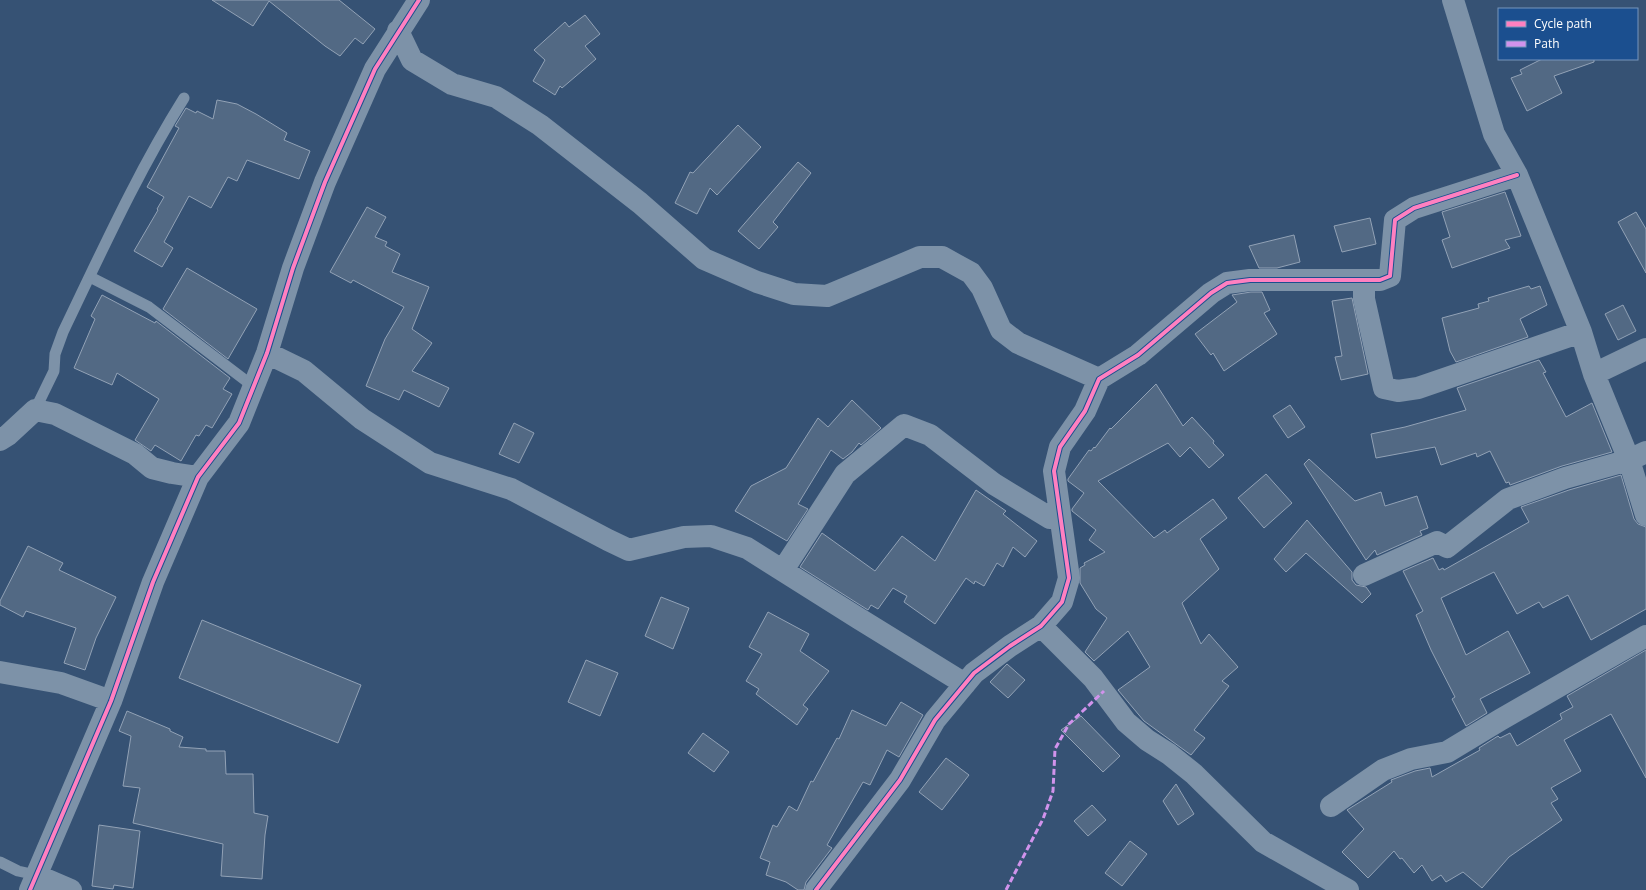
<svg xmlns="http://www.w3.org/2000/svg" width="1646" height="890" viewBox="0 0 1646 890" font-family="'Open Sans',sans-serif">
<style>
.building{fill:#526984;stroke:#92a2b6}
.lines{fill:none;stroke-linecap:round;stroke-linejoin:round}
.service{stroke:#7d92a8;stroke-width:11}
.minor{stroke:#7d92a8;stroke-width:22}
.quiet{stroke:#d193ec;stroke-width:3;stroke-dasharray:6 3;stroke-linecap:butt}
.cycleway-casing{stroke:#1b4f8f;stroke-width:6}
.cycleway{stroke:#ff80c0;stroke-width:4}
</style>
<rect width="100%" height="100%" fill="#365274"/>
<!-- building -->
<path class="building" d="M212,0H339L375,29L363,44L355,38L340,56L325,46L269,1L253,26Z
M585,15L600,34L585,46L596,59L562,88L560,86L555,95L533,81L545,60L534,50L565,22L569,27Z
M1542,59H1594V62L1554,76L1562,93L1527,111L1511,78L1522,74L1520,70Z
M217,100L237,104L256,114L287,133L284,140L310,151L299,179L247,160L237,181L228,177L211,208L189,196L164,242L173,248L162,267L134,251L158,210L157,209L164,197L147,187L179,128L175,126L186,108L196,113L197,111L213,119Z
M738,125L761,147L717,195L710,188L697,214L675,203L690,172L693,173Z
M798,162L811,173L773,222L778,227L759,249L738,231Z
M1505,192L1521,236L1505,240L1510,248L1452,268L1442,240L1450,237L1442,212Z
M367,207L386,217L375,237L387,242L385,246L400,254L392,272L429,287L412,329L432,343L412,371L449,388L439,407L404,390L399,400L366,386L385,339L404,307L353,280L351,283L330,272Z
M1636,212L1646,229V273L1618,222Z
M1370,218L1376,244L1342,252L1334,226Z
M1294,235L1300,262L1277,268H1259L1249,246Z
M187,268L257,309L228,359L163,309Z
M1529,286L1531,289L1540,286L1547,305L1520,319L1528,337L1456,362L1450,351L1442,318L1479,308L1478,304L1489,301L1488,298Z
M1251,292H1262L1270,310L1264,313L1277,334L1224,371L1213,353L1211,355L1195,334L1237,302L1232,295Z
M102,295L155,323L156,321L230,378L223,389L232,394L212,428L206,425L199,436L196,435L181,461L155,445L151,451L135,440L159,399L117,373L112,385L74,368L95,319L91,316Z
M1352,298L1368,374L1341,380L1335,357L1342,356L1332,301Z
M1623,305L1636,331L1618,340L1605,314Z
M1539,360L1546,372L1543,373L1566,417L1592,403L1612,452L1562,466L1510,485L1509,482L1506,483L1490,451L1477,457L1476,453L1441,465L1435,447L1376,458L1371,434L1405,427L1466,410L1457,388Z
M1156,384L1183,426L1192,417L1214,441L1213,443L1224,455L1209,468L1190,447L1180,457L1168,443L1098,481L1154,538L1165,530L1167,533L1213,499L1227,518L1200,539L1219,569L1182,603L1201,644L1209,634L1238,667L1222,681L1229,686L1194,730L1205,738L1191,755L1144,721L1118,690L1150,667L1128,631L1094,661L1085,652L1107,618L1096,609L1080,583V568L1085,565L1084,563L1105,552L1089,540L1096,530L1072,511V509L1084,493L1068,481V479L1089,450L1091,451L1094,447L1095,448L1110,428L1111,429Z
M852,400L881,428L861,445L859,443L852,452L843,459L831,450L798,504L808,509L787,541L735,511L751,486L786,468L818,418L828,427Z
M1290,405L1305,427L1288,438L1273,416Z
M514,423L534,433L519,463L499,454Z
M1309,459L1355,501L1381,492L1385,506L1417,496L1428,528L1420,531L1422,535L1377,555L1375,550L1366,560L1304,464Z
M1266,474L1292,503L1264,528L1238,498Z
M1621,475L1634,519L1638,524L1646,527V609L1591,640L1568,595L1543,608L1539,602L1517,614L1494,572L1441,598L1466,655L1508,631L1530,673L1480,699L1487,713L1466,726L1452,699L1455,697L1431,650L1416,615L1423,611L1403,571L1433,558L1439,570L1443,568L1444,570L1529,522L1521,507L1569,490Z
M976,490L1006,511L1003,514L1037,541L1025,557L1013,547L1003,567L997,563L984,586L975,581L974,584L966,578L935,624L904,602L907,596L893,588L878,609L871,605L868,610L800,567L822,533L875,571L902,536L935,561Z
M1307,520L1352,572V580L1356,585L1366,587L1371,594L1362,603L1306,553L1286,572L1274,559Z
M28,546L63,563L59,570L116,597L96,638L85,670L64,663L76,628L26,611L23,617L0,605V601Z
M661,597L689,608L673,649L645,636Z
M768,612L809,634L800,651L829,671L803,705L808,709L797,725L756,694L759,689L746,681L762,654L749,647Z
M202,620L361,685L338,743L179,678Z
M1646,650V778L1611,714L1564,740L1581,771L1551,788L1558,799L1551,803L1562,820L1509,857L1482,888L1463,872L1446,882L1441,875L1432,881L1422,865L1414,873L1402,858L1400,859L1394,851L1368,878L1342,852L1364,829L1347,810L1392,782L1391,780L1415,771L1430,768L1432,777L1480,750L1479,748L1498,736L1500,738L1510,733L1517,746L1562,719L1560,714L1573,707L1567,696Z
M586,660L618,673L600,716L568,702Z
M1007,664L1025,680L1008,698L990,682Z
M901,702L923,715L899,757L887,750L870,785L863,782L827,845L832,848L806,882L804,890H798L786,882L766,875L770,862L760,858L773,825L777,827L789,806L797,811L811,781L813,782L837,738L839,739L852,710L886,726Z
M127,711L170,729V731L183,737L179,747L206,749V751H225L226,774H253L254,813L268,816L265,835L262,879L221,876L223,844L133,823L140,788L123,786L131,736L119,731Z
M1081,716L1120,756L1103,772L1061,730Z
M703,733L729,752L714,772L688,753Z
M946,758L969,775L942,810L919,792Z
M1176,784L1194,814L1178,825L1163,801Z
M1092,805L1106,820L1088,836L1074,821Z
M99,825L140,831L133,888L114,885L113,889L92,886Z
M1130,841L1147,854L1122,886L1105,873Z"/>
<g class="lines">
<!-- service -->
<path class="service" d="M90,277L149,307L254,387
M35,410L54,371L55,354L63,332C101,253 137,173 184,98
M0,862L18,871L36,875"/>
<!-- minor -->
<path class="minor" d="M1453,0L1494,134L1517,175L1581,332L1594,374L1629,460L1646,515
M398,31L412,60L452,84L496,97L540,125L640,203L704,259L757,282L794,294L827,296L920,257H942L971,273L982,288L1001,330L1018,343L1099,379
M1364,280V299L1384,388L1398,391L1418,388L1581,332
M267,353L304,371L362,419L430,463L511,489L608,540L629,550L684,537L711,536L747,548L858,618L965,684
M1594,374L1646,349
M0,440L8,435L35,410L55,414L135,454L152,468L172,473L198,477
M783,570L845,474L904,425L930,435L994,484L1050,518L1059,515
M1364,575L1437,542L1447,547L1508,499L1565,478L1629,460L1646,452
M1041,626L1093,678L1126,722L1147,740L1169,754L1194,774L1263,842L1348,890
M0,672L61,683L111,701
M1331,806L1383,770L1411,759L1447,752L1500,720L1646,636
M36,875L71,890
M30,890L111,701L153,582L198,477L239,423L267,353L293,268L325,182L375,69L419,0
M816,890L900,780L935,720L974,673L1010,646L1041,626L1062,602L1069,578L1054,471L1060,447L1085,411L1099,379L1138,355L1211,293L1227,283L1250,280H1380L1390,276L1395,220L1414,208L1517,175"/>
<!-- quiet -->
<path class="quiet" d="M1006,890L1043,819L1053,791L1055,749L1069,724L1104,691"/>
<!-- cycleway casing -->
<g class="cycleway-casing">
<path id="cycleway" d="M30,890L111,701L153,582L198,477L239,423L267,353L293,268L325,182L375,69L419,0
M816,890L900,780L935,720L974,673L1010,646L1041,626L1062,602L1069,578L1054,471L1060,447L1085,411L1099,379L1138,355L1211,293L1227,283L1250,280H1380L1390,276L1395,220L1414,208L1517,175"/>
</g>
<!-- cycleway -->
<use href="#cycleway" class="cycleway"/>
</g>
<!-- legend -->
<rect x="1498" y="8" width="140" height="52" fill="#1b4f8f" stroke="#7695bc"/>
<rect x="1506" y="21" width="20" height="6" fill="#ff80c0" stroke="#7695bc"/>
<text x="1534" y="28" font-size="12" fill="#ffffff">Cycle path</text>
<rect x="1506" y="41" width="20" height="6" fill="#d193ec" stroke="#7695bc"/>
<text x="1534" y="48" font-size="12" fill="#ffffff">Path</text>
</svg>
